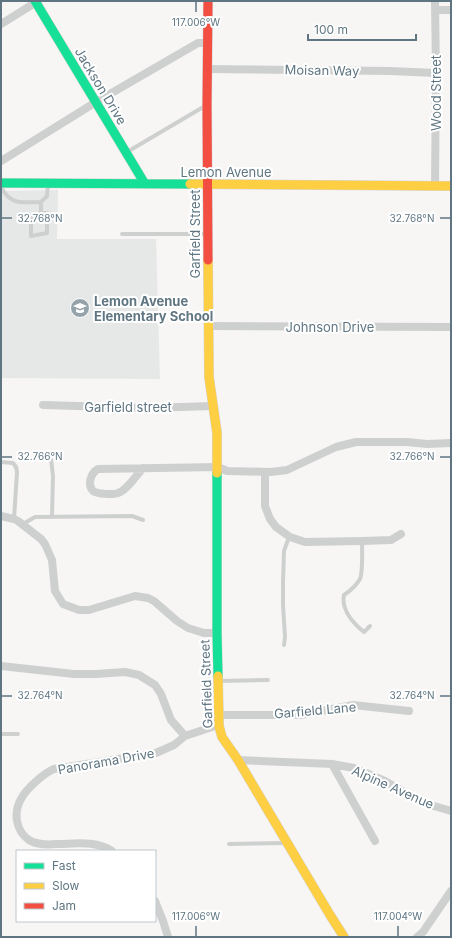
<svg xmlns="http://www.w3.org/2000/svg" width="452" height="938" viewBox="0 0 452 938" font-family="Inter,sans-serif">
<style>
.built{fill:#e6e8e7}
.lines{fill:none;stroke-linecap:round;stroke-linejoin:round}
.fast-casing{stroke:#d3d4d4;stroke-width:10}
.slow-casing{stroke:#d3d4d4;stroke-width:10}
.jam-casing{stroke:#d3d4d4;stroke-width:10}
.lane{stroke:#ced0d0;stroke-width:4}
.street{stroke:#ced0d0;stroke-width:8}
.fast{stroke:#16e098;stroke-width:9}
.slow{stroke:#ffcf43;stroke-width:9}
.jam{stroke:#f24e42;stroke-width:9}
.ticks{fill:none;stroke:#5f7682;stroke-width:1.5}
.labels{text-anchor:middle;stroke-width:4;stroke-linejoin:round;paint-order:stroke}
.street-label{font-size:13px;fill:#5f7682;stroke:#fff}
.poi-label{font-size:13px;font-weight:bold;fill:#5f7682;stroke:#fff;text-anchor:start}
.ticks-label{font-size:10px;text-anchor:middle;fill:#5f7682;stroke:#fff;stroke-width:4;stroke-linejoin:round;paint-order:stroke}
</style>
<rect width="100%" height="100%" fill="#f7f6f5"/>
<!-- built -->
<path class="built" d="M58,190L57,239H156L160,379L1,378V191Z"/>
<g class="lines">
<!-- fast casing -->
<g class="fast-casing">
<path id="fast" d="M35,1L145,184
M1,183L190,184
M217,473V633L218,676"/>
</g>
<!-- slow casing -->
<g class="slow-casing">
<path id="slow" d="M190,184L451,186
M208,260L209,377L217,433V473
M218,676L219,726L222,737L238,760L330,915L344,937"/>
</g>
<!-- jam casing -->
<g class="jam-casing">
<path id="jam" d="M208,1L207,105L208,260"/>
</g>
<!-- lane -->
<path class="lane" d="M127,152L205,106
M1,187C11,206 22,202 41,202L47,196L48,184
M41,202V213L31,216V236L47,233V213H41
M122,234H208
M51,459L53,476L52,517
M1,462L13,463L16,467L17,472L14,519
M23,524L35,517L132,516L143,520
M362,541C362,550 363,572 360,579C356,586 350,591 344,595C341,610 354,624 364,632L370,626
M284,645L285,637L283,605V582L284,551L289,537
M219,681L268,680
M1,734H18
M229,844L286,843"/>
<!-- street -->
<path class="street" d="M435,10H451
M1,24L38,1
M207,69L390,71L436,73
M1,161L96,102L198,43H208
M435,186L436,73L435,1
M208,326L451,327
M43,405L147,408L213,406
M143,468C137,475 126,491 118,493C114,495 97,494 93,491C87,484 91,473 98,469L218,467L227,471L271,472L287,470L336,447L356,442H407L427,444L451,443
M265,473V506L270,519L276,527L290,537L305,542L362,541L391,540L401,534
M1,516L14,519L18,521L41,539L45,544L52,560L55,591L63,604L79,610H89L135,596L148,598L154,601L177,621L188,628L204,633H217
M1,666L74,674H96L125,672L139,675L155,685L161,694L171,720L185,736
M220,715H301L353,705L409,711
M238,760L332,764L354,768L385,781L414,798L427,804L451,811
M332,764L375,841
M112,851C95,840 74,844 56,844C46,845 37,845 29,840C16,831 13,813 21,799C26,789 44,773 54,769L156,753L174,745L185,736L215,726H219
M155,901L163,921L168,937
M417,937L423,932L451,891"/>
<!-- fast -->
<use href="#fast" class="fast"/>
<!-- slow -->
<use href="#slow" class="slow"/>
<!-- jam -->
<use href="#jam" class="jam"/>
</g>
<!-- ticks -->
<path class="ticks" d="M196,2V12M2,218H12M440,218H450M2,457H12M440,457H450M2,696H12M440,696H450M196,926V936M398,926V936"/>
<!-- icons -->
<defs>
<g id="school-disc" transform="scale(1)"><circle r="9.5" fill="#94a3aa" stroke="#fff"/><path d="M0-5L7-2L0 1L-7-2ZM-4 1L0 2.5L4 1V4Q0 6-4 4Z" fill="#fff"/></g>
</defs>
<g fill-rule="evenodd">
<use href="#school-disc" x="80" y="308"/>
</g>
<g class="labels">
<!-- street labels -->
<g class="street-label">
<text transform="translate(322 70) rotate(1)" y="5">Moisan Way</text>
<text transform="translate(101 86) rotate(59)" y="5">Jackson Drive</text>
<text transform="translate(436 93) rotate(-90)" y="5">Wood Street</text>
<text x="226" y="177">Lemon Avenue</text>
<text transform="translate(195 234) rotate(-90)" y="5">Garfield Street</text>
<text x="330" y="332">Johnson Drive</text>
<text x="128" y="412">Garfield street</text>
<text transform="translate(206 684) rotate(-92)" y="5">Garfield Street</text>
<text transform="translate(315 710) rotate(-5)" y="5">Garfield Lane</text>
<text transform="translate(106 761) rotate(-10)" y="5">Panorama Drive</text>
<text transform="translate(393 787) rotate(24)" y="5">Alpine Avenue</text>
</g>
<!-- poi labels -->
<g class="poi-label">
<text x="94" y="306">Lemon Avenue<tspan x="94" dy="15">Elementary School</tspan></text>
</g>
</g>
<g class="ticks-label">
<text x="196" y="26">117.006°W</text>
<text x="40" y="222">32.768°N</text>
<text x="412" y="222">32.768°N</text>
<text x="40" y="460">32.766°N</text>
<text x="412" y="460">32.766°N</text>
<text x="40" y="699">32.764°N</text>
<text x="412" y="699">32.764°N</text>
<text x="196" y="920">117.006°W</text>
<text x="398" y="920">117.004°W</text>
</g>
<!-- border -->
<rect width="452" height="938" fill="none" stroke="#5f7682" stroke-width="4"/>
<!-- legend -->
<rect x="16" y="850" width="140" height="72" fill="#ffffff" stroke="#bfc8cd"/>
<rect x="24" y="863" width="20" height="6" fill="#16e098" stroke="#bfc8cd"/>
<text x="52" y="870" font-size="12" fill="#5f7682">Fast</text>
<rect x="24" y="883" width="20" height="6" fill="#ffcf43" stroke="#bfc8cd"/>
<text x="52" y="890" font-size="12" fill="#5f7682">Slow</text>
<rect x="24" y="903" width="20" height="6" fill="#f24e42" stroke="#bfc8cd"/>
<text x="52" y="910" font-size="12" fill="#5f7682">Jam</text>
<!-- scale -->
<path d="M308 34v6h108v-6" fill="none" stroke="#5f7682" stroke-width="2"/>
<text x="314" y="34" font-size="12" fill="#5f7682" stroke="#ffffff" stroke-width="3" paint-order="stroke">100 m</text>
</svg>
